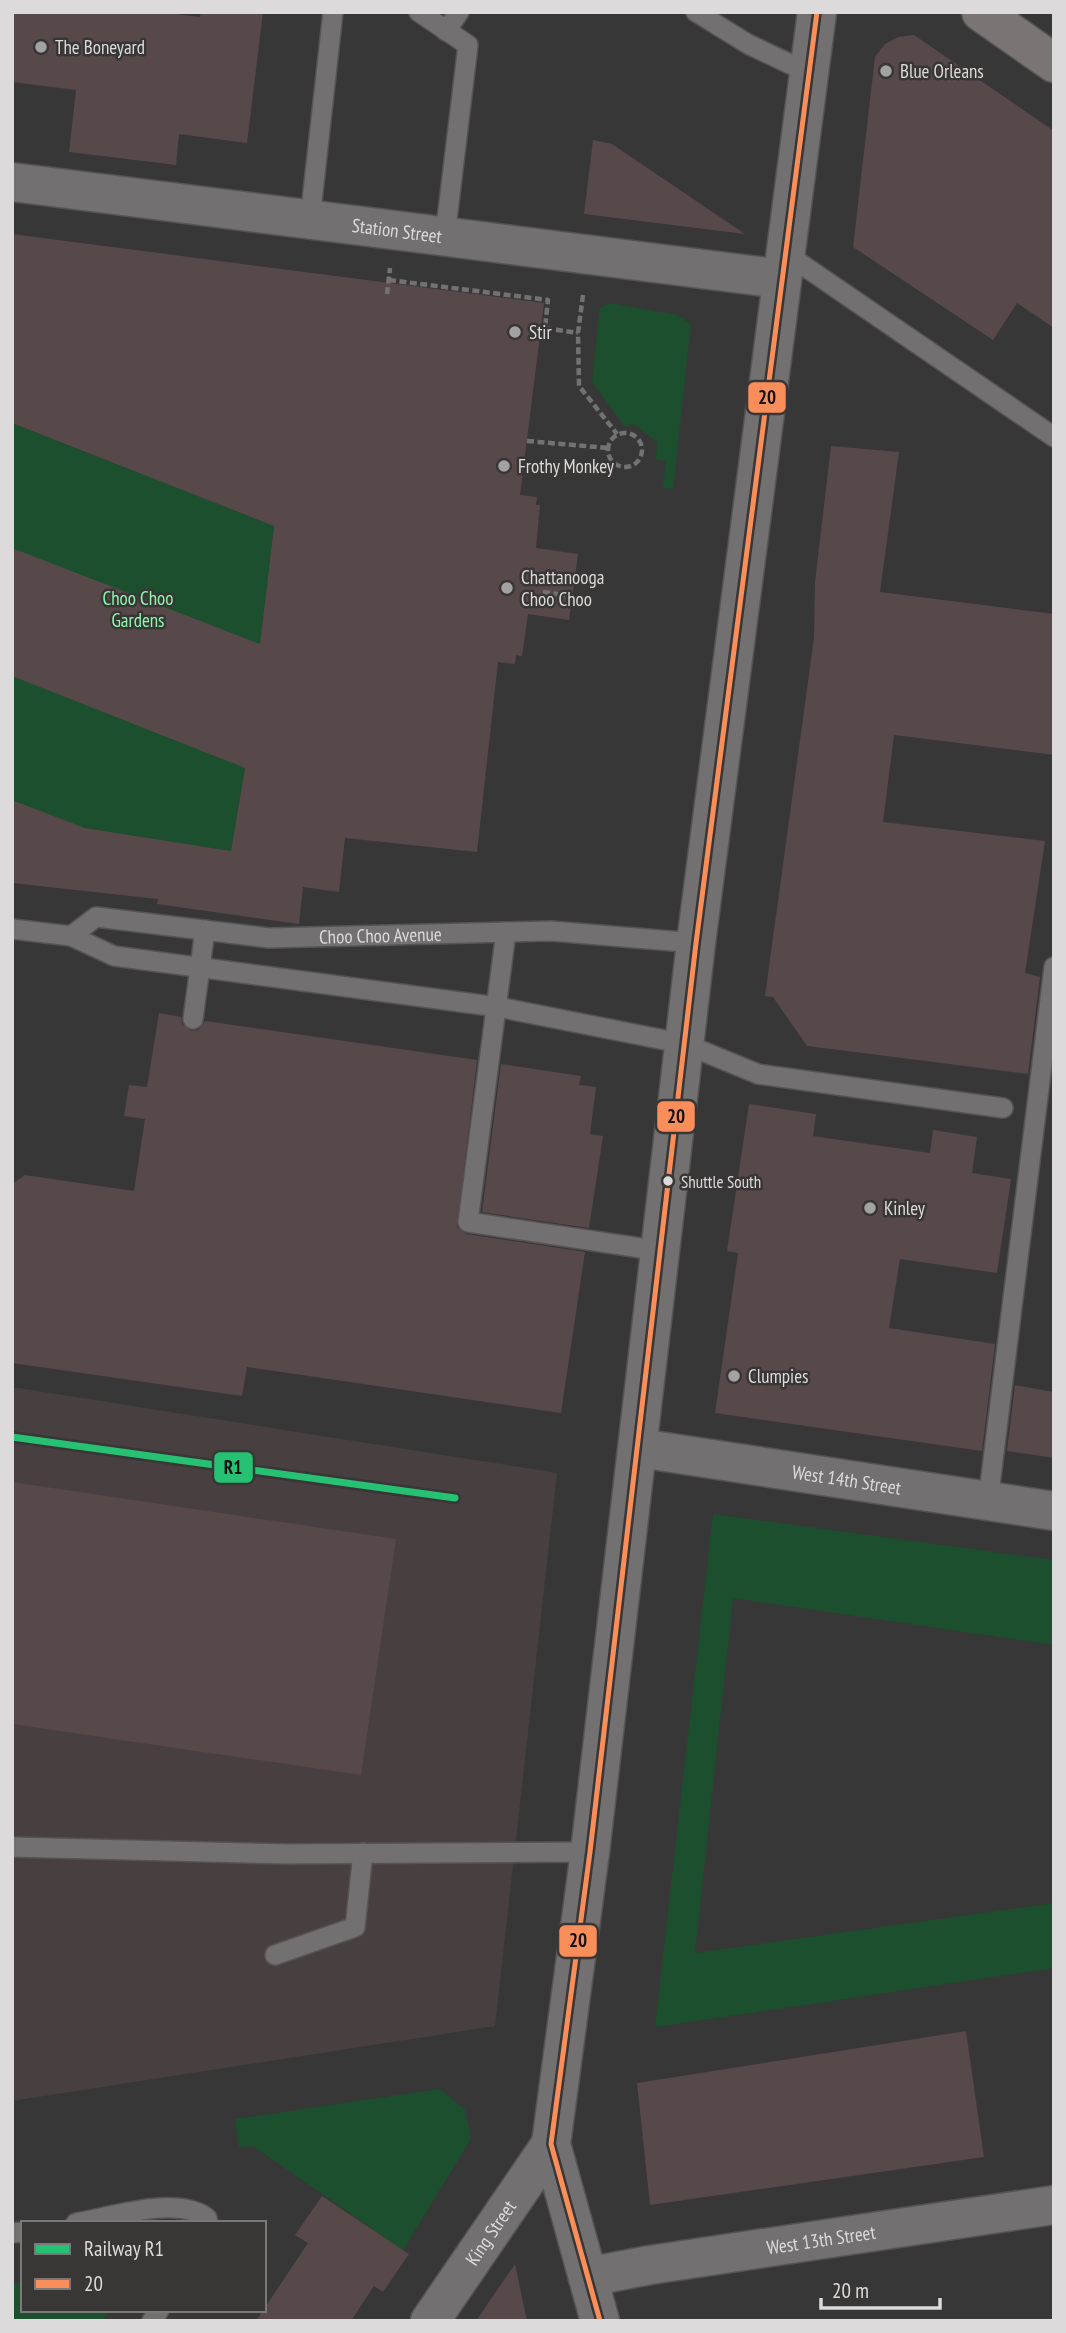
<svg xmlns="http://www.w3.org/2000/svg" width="1066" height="2333" viewBox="0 0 1066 2333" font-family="'PT Sans Narrow',sans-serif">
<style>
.built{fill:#484040}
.green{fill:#1b4f2e}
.building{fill:#57484a}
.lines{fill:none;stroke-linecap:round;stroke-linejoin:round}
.service-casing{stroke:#565354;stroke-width:22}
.minor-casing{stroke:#565354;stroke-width:41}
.secondary-casing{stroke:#565354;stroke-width:41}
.primary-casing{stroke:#565354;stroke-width:41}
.path{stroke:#737272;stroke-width:4.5;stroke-dasharray:7 3.5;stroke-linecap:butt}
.service{stroke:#727071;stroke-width:19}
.minor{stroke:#727071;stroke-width:38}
.secondary{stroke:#727071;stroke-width:38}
.primary{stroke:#7a7475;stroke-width:38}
.bus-1-casing{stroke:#393636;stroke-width:10}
.bus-1{stroke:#fa8e5a;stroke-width:5}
.rail-1-casing{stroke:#393636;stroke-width:12}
.rail-1{stroke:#26c172;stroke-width:7}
.poi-dot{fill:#a3a1a2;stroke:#393636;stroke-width:2.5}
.bus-dot{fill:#dddadb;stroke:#393636;stroke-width:2.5}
.labels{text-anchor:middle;stroke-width:5;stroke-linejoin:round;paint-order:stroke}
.bus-label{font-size:17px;fill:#dddadb;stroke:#393636;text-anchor:start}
.poi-label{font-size:19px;fill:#dddadb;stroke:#393636;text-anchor:start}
.street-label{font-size:19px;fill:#dddadb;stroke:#393636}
.park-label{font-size:19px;fill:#8ef7ac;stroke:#393636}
.line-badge{stroke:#393636;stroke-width:2.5}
.pale-badge-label{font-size:19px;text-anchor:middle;font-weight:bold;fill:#111}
</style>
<rect width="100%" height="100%" fill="#383737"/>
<!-- built -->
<path class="built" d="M12,1387L557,1473L495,2026L12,2101Z"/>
<!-- green -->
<path class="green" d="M610,303L678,315L691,324L673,489L663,488L666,461L656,459L657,442L634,424L625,427L592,382L600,308Z
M12,423L274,526L245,768L231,851L85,828L12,800Z
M713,1514L1054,1560V1645L733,1598L695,1953L1054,1903V1968L655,2027Z
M440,2089L465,2110L471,2139L403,2250L253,2146L239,2147L235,2119Z
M23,2282V2310H109L102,2321H12V2284Z"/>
<!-- building -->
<path class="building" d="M12,12H161L200,17L201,12H263L247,143L179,134L176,165L69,152L76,90L12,82Z
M914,35L1054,131V328L1017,303L993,340L853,247L875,57L885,44L898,37Z
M593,140L612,144L745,234L584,214Z
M12,234L544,303L520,495L537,497L536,505H540L536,548L578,554L569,620L528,614L522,656L516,655L515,664L498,662L477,852L345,838L339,892L303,887L299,924L157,904L158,899L12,883V800L85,828L231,851L245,768L12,676V548L260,644L274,526L12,423Z
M831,446L899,452L880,592L1054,614V755L894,735L883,822L1045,841L1025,973L1040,977L1028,1074L807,1046L773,997L765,996L814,638L815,582Z
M159,1013L181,1017L182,1024L191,1031L198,1030L205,1021L477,1060L457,1227L466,1234L585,1252L561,1413L247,1367L242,1396L12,1363V1184L25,1175L134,1191L145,1119L124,1116L129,1085L147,1087Z
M501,1064L581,1076L579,1085L596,1087L590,1134L603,1136L589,1228L482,1212Z
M749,1104L816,1114L813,1136L930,1153L933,1130L977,1137L972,1173L1011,1179L997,1273L900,1259L889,1328L995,1344L982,1451L715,1413L738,1253L727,1251Z
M1015,1385L1054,1392V1458L1007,1451Z
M12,1482L396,1539L361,1775L12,1724Z
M966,2031L984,2157L650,2205L637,2083Z
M322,2196L409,2254L383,2292L374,2286L351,2321H256L308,2243L295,2235Z
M515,2264L527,2321H476Z"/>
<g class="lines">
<!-- service casing -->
<g class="service-casing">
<g id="service">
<path d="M419,12L468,45L445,236"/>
<path d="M696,12L748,44L809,73"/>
<path d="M446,31L459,12"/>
<path d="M310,219L333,12"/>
<path d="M785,253L1054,437"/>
<path d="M12,929L71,936L114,956L498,1007L685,1044L758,1074L1003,1108"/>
<path d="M506,932L468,1222L661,1251"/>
<path id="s1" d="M71,936L96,917L269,938L551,931L696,943"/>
<path d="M193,1019L205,930"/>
<path d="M988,1501L1054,967"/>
<path d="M12,1847L287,1854L590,1852"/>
<path d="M275,1955L355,1927L363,1853"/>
<path d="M76,2223C112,2217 178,2195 207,2218L208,2223"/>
<path d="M12,2233L23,2232"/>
<path d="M152,2321L159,2310"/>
</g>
</g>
<!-- minor casing -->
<g class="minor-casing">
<g id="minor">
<path id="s2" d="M12,182L782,279"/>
<path id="s3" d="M639,1448L1054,1511"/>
<path id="s4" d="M588,2277L650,2265L1054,2205"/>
<path id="s5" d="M430,2321L551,2144"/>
</g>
</g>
<!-- secondary casing -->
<g class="secondary-casing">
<path id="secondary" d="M600,2321L551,2144L590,1852L696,943L817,12"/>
</g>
<!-- primary casing -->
<g class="primary-casing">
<path id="primary" d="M981,12L1054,63"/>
</g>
<!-- path -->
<path class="path" d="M389,280L548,300L545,328L578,333
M387,294L390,268
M583,295L578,333L579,386L617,434
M608 450a17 17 0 1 1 34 0a17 17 0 1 1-34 0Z
M527,441L608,448
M543,592L565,595"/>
<!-- service -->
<use href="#service" class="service"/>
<!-- minor -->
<use href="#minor" class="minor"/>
<!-- secondary -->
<use href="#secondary" class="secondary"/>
<!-- primary -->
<use href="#primary" class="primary"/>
<!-- bus-1 casing -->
<g class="bus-1-casing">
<path id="bus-1" d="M600,2321L551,2144L590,1852L696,943L817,12"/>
</g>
<!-- bus-1 -->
<use href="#bus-1" class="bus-1"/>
<!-- rail-1 casing -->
<g class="rail-1-casing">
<path id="rail-1" d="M12,1437L455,1498"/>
</g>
<!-- rail-1 -->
<use href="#rail-1" class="rail-1"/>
</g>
<!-- markers -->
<g class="poi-dot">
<circle cx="41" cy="47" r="7"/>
<circle cx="886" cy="71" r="7"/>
<circle cx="515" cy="332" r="7"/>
<circle cx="504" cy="466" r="7"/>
<circle cx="507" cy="588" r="7"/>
<circle cx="870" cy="1208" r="7"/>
<circle cx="734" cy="1376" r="7"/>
</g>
<circle class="bus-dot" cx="668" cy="1181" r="6"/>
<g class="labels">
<!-- bus labels -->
<g class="bus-label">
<text x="681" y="1188">Shuttle South</text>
</g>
<!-- poi labels -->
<g class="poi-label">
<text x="55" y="54">The Boneyard</text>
<text x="900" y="78">Blue Orleans</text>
<text x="529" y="339">Stir</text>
<text x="518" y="473">Frothy Monkey</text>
<text x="521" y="584">Chattanooga<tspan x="521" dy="22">Choo Choo</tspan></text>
<text x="884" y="1215">Kinley</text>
<text x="748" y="1383">Clumpies</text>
</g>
<!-- street labels -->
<g class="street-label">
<text dy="7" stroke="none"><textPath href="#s2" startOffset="388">Station Street</textPath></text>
<text dy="7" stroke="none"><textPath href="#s1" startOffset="317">Choo Choo Avenue</textPath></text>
<text dy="7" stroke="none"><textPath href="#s3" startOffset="210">West 14th Street</textPath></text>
<text dy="7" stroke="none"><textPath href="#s5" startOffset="107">King Street</textPath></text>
<text dy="7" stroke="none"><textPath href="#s4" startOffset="236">West 13th Street</textPath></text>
</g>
<!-- park labels -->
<g class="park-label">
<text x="138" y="605">Choo Choo<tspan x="138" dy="22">Gardens</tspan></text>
</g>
</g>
<g class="line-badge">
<rect x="747" y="381" width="40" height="33" rx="7" fill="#fa8e5a"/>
<rect x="656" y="1100" width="40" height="33" rx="7" fill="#fa8e5a"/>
<rect x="213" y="1451" width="41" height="33" rx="7" fill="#26c172"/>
<rect x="558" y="1924" width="40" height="34" rx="7" fill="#fa8e5a"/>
</g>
<g class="pale-badge-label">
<text x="767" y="404">20</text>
<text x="676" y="1123">20</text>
<text x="233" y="1474">R1</text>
<text x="578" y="1947">20</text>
</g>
<!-- border -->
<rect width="1066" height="2333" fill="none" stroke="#dddadb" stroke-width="28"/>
<!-- legend -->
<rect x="21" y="2221" width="245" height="91" fill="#393636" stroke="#7b7878" stroke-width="2"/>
<rect x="35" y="2244" width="35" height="10" fill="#26c172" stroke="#7b7878" stroke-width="2"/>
<text x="84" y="2256" font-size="21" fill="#dddadb">Railway R1</text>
<rect x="35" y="2279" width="35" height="10" fill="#fa8e5a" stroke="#7b7878" stroke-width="2"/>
<text x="84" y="2291" font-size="21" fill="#dddadb">20</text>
<!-- scale -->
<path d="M821 2298v10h119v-10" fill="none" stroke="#dddadb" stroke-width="3.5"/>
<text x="832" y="2298" font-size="21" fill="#dddadb" stroke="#393636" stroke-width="5" paint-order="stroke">20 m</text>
</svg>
